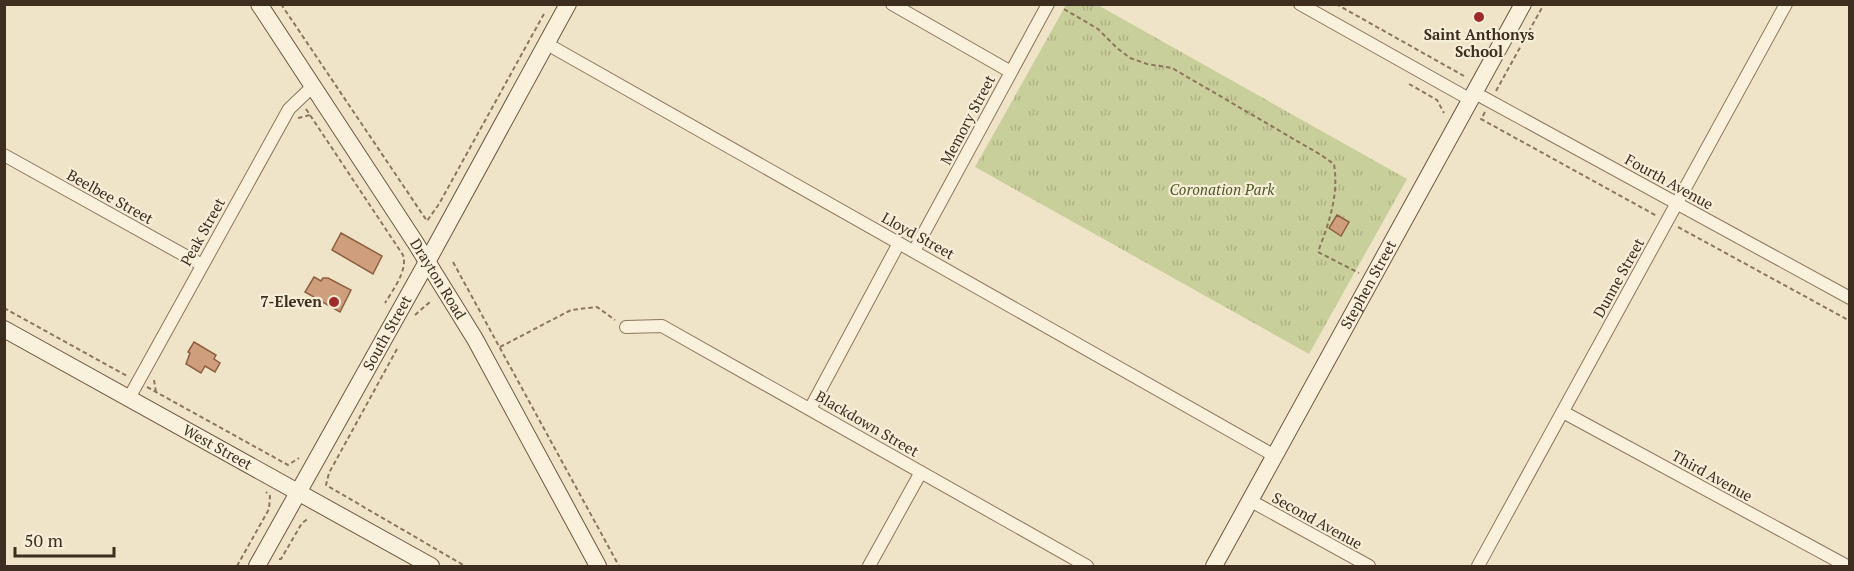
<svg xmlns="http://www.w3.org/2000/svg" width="1854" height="571" viewBox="0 0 1854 571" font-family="'PT Serif',serif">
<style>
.park{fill:url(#park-tufts)}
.building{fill:#cf9f7d;stroke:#8d5f41;stroke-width:1.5}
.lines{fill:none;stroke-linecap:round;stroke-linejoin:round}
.street-casing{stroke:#8d765c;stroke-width:14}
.secondary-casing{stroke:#6f573f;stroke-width:18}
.path{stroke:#8d765c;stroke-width:2;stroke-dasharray:4.5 3;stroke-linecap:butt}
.street{stroke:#faf1dc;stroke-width:12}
.secondary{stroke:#faf1dc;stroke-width:16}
.poi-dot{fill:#9e2a2b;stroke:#f7eed8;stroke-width:2}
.labels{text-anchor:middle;stroke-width:4.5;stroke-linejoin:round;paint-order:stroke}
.poi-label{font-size:15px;font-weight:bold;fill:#3d2e20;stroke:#f7eed8}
.street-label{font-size:15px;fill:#3d2e20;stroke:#f7eed8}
.park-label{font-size:15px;font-style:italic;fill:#4d5a26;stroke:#f7eed8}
</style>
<defs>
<pattern id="park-tufts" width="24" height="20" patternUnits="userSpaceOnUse" patternTransform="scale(1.5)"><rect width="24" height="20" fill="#c9cf9b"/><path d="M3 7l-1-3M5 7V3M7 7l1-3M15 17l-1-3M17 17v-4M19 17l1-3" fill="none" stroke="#aeb285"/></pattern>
</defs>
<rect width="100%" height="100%" fill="#f0e4c8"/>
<!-- park -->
<path class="park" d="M1096,4L1407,179L1309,354L975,167L1066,5Z"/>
<!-- building -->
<path class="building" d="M1337,215L1349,222L1341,236L1329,228Z
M341,233L382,256L373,274L332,250Z
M314,277L321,281L323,278H328L351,290L340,312L305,292Z
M194,342L216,355L214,359L220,363L215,372L205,366L201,373L186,364L190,353L188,352Z"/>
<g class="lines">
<!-- street casing -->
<g class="street-casing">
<path id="street" d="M892,4L1011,72
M1300,4L1471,100
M547,44L1275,456
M1475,93L1850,298
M4,155L202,265
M914,251L1048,4
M626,327L662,326L1087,566
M129,398L289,109L312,87
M810,409L899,243
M1563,412L1847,566
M1251,501L1369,566
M869,566L921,472
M1478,566L1786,4"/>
</g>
<!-- secondary casing -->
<g class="secondary-casing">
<g id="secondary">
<path id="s1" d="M259,4L415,242L475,339L598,566"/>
<path id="s2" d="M4,329L431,566"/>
<path id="s3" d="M257,566L427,262L568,4"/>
<path id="s4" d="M1214,566L1523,4"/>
</g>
</g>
<!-- path -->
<path class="path" d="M281,4L427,221L439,204L545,12
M1336,4L1464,76
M1064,9L1098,29L1117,48L1130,58L1147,64L1172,68L1321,155L1334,164C1339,196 1329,222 1318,252L1359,273
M1409,84L1437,100L1444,113
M1496,91L1544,4
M306,109L403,255C408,270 393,290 385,303
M1485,112L1481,119L1657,216
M298,118L310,115
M1678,227L1850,321
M453,262L619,566
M4,308L127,376
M415,315L431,301
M500,347L571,310L597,307L615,320
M397,349L329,473L326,485L465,566
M154,380L156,392
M147,387L288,465L299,458
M279,559H281L302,523L309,518
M237,566L269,509L270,496L266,492"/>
<!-- street -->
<use href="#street" class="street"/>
<!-- secondary -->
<use href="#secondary" class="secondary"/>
</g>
<!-- markers -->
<g class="poi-dot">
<circle cx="1479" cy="17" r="6"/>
<circle cx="334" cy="302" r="6"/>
</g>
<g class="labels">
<!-- poi labels -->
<g class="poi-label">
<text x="1479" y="40">Saint Anthonys<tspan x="1479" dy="17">School</tspan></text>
<text x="322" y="307" text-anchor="end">7-Eleven</text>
</g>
<!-- street labels -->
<g class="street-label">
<text transform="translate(968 120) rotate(-62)" y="5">Memory Street</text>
<text transform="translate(1669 182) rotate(29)" y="5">Fourth Avenue</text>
<text transform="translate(110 197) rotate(29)" y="5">Beelbee Street</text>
<text transform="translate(203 232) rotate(-61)" y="5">Peak Street</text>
<text transform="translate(918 236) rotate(29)" y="5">Lloyd Street</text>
<text transform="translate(1619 278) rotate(-61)" y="5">Dunne Street</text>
<text dy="5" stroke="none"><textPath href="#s1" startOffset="328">Drayton Road</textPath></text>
<text dy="5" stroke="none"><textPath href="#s4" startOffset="321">Stephen Street</textPath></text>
<text dy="5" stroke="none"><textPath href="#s3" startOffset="267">South Street</textPath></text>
<text transform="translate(867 424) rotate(30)" y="5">Blackdown Street</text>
<text dy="5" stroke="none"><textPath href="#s2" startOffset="244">West Street</textPath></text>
<text transform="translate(1712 476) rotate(29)" y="5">Third Avenue</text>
<text transform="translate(1317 521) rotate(29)" y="5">Second Avenue</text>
</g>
<!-- park labels -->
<g class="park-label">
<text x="1222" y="195">Coronation Park</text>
</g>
</g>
<!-- border -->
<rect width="1854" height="571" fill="none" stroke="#3d2e20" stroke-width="12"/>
<!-- scale -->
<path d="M15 547v9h99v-9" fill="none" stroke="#3d2e20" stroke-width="3"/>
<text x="24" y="547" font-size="18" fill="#3d2e20" stroke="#f7eed8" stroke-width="4.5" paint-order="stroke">50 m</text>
</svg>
